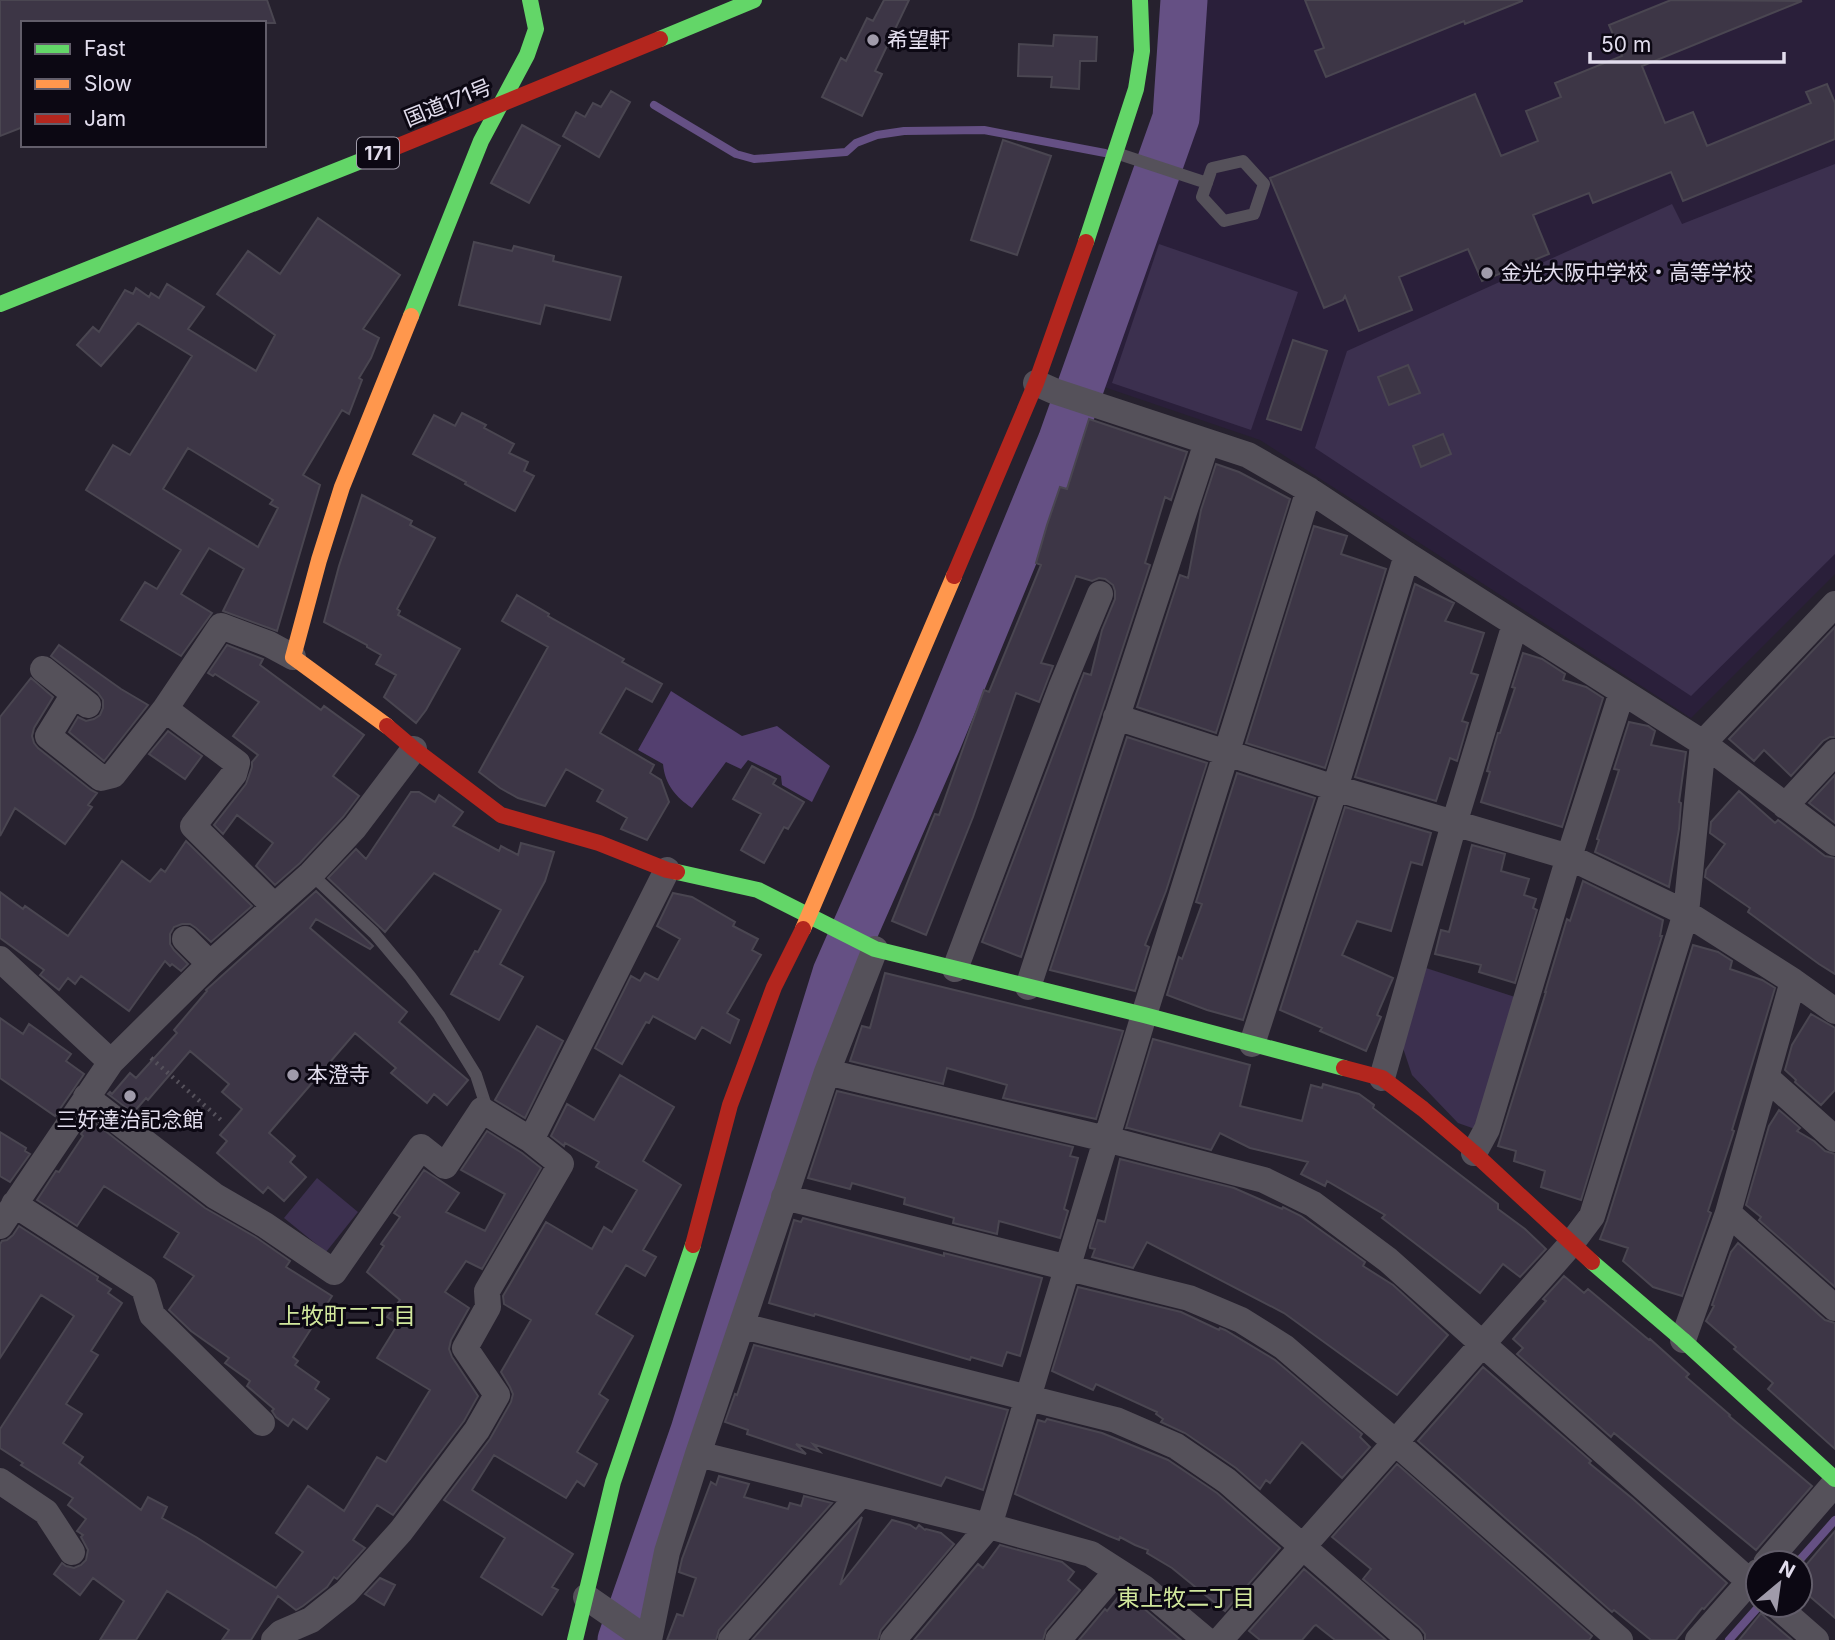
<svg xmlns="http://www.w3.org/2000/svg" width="1835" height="1640" viewBox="0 0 1835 1640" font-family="Inter,'Noto Sans JP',sans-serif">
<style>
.built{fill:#2a1f3a}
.green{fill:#3c304f}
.forest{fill:#533f6f}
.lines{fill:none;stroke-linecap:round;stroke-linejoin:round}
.stream{stroke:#655084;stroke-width:8}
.river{stroke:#655084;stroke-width:47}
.building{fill:#3d3646;stroke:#4a4651;stroke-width:2;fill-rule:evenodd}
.path{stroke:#56525c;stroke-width:4.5;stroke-dasharray:2 5;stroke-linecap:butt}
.lane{stroke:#55515a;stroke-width:12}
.street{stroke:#55515a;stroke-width:26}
.fast{stroke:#63d668;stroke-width:16}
.slow{stroke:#ff974d;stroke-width:16}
.jam{stroke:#b3261e;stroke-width:16}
.poi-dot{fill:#a09baa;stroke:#0c0813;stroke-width:2.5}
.labels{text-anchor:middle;stroke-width:6;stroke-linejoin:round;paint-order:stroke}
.shield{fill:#0c0813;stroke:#a29dac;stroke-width:2}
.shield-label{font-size:19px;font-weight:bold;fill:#e2dded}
.poi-label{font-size:21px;fill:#e2dded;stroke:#0c0813;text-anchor:start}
.street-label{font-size:21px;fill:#e2dded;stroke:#0c0813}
.neighbourhood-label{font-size:23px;fill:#d1e79c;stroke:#0c0813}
</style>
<rect width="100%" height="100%" fill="#26212e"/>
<!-- built -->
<path class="built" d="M1203,0H1835V574L1691,718L1260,440L1104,387L1196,83L1199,39V2Z"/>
<!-- green -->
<path class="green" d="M1835,164V554L1691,696L1315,448L1347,351L1672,204L1682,224Z
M1159,244L1298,292L1251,430L1112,383Z
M1426,968L1515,997L1475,1129L1458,1123L1412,1075L1403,1048Z
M317,1178L358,1212L326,1252L284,1218Z"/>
<!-- forest -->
<path class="forest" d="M671,691L742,736L777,726L830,766L812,802L782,785L781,776L748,760L741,769L726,762L692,808C676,797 665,785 663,764L638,750Z"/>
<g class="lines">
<!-- stream -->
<path class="stream" d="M654,105L736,154L754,159L846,152L856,143L877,135L904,131L984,130L1105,153
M1797,1563L1835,1520
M1729,1640L1760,1605"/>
<!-- river -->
<path class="river" d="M621,1640L694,1431L836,973L938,741L1061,442L1176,118L1184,0"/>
</g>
<!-- building -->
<path class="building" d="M0,0H267L275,23H23V127L0,136Z
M884,0H909L875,71L882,74L862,116L822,97L841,58L846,61L867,18L873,21Z
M1305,0H1522V1L1465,24L1464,21L1326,77L1315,51L1324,48Z
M1671,0L1802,1L1642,66L1665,123L1693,112L1707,146L1811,103L1806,92L1827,84L1835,103V139L1683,201L1671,172L1593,203L1589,193L1533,215L1549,254L1482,281L1468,249L1399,277L1412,310L1359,331L1345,296L1343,300L1324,308L1270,178L1475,94L1501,156L1538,141L1526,111L1561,97L1555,83L1622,56L1609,25Z
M1054,35L1097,37L1096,61H1080L1079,89L1051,87L1052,77L1018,76L1019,44L1053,46Z
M611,91L630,102L599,157L563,136L576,112L585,117L593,103L601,107Z
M522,125L560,146L529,203L491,183Z
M1003,140L1051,156L1017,255L971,240Z
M318,218L400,275L363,329L379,338L371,358L359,378L362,380L349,414L342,410L303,475L320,485L277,631L223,611L244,569L209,548L181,594L212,613L181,656L121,620L145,582L157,589L181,550L86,490L113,445L130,455L192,356L138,323L101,366L77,345L93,327L99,332L125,290L133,294L136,288L149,297L151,293L159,298L167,284L204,307L188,329L256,371L275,335L217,294L248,251L280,274ZM188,448L273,500L270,504L278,508L258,547L163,489Z
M474,242L512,251L514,246L554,256L553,261L621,277L610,320L545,305L540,324L459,305Z
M1293,340L1327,351L1301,430L1267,419Z
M1408,365L1420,393L1389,405L1378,377Z
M462,413L486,425L484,428L514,444L509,453L528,462L524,471L534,476L515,511L465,484L466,482L413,454L434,415L455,426Z
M1089,419L1187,452L1171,500L1165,497L1145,563L1150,565L1021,957L982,942L1076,694L1084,673L1091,675L1102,630L1115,599V591L1113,585L1105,579L1099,578L1092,581L1076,576L1041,663L1053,666L1039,702L1016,693L973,817L926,935L892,921L935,814L939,815L984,690L989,692L1041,565L1036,563L1047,525L1060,487L1067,489Z
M1443,434L1451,454L1421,467L1413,446Z
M1216,464L1239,472L1290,499L1216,733L1137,707L1180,575L1188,578L1201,510Z
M362,495L412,521L410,525L435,538L397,609L400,611L398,615L460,649L426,710L416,723L384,697L396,675L376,664L381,655L367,647V645L324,622L339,566Z
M1314,526L1347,536L1341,554L1386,569L1325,768L1246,743Z
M1415,584L1454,603L1445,621L1484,633L1471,673L1478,675L1462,721L1468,723L1457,761L1450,758L1436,801L1355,777Z
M517,595L549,614L548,616L624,659L622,662L662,684L652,702L626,688L600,733L654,765L650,773L661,780L669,802L647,840L621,829L627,818L597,801L603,790L566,769L545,806L518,798L500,788L479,772L548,647L502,621Z
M1835,627V737H1830L1823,741L1791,776L1764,750L1754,761L1729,739Z
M59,645L121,689L148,705L104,761L69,732L78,717L86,721L94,719L100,715L103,708V700L98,693L51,656Z
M227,645L263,659L260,665L321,710L324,706L364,735L333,776L359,796L343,817L300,863L275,885L256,866L273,843L237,815L223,834L214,825L246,784L252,767V762L258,755L233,736L259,702L215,674L213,676L208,673Z
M1523,653L1542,659L1565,674L1563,680L1586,687L1603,698L1562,827L1481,802L1490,772L1487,771L1498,733H1500L1515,688L1512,687Z
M31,678L53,697L34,728L32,736L34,743L38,748L91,790L97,793L88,805L92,807L65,844L15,808L0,836V717Z
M1629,722L1648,726L1655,731L1651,745L1686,752L1679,802L1681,803L1679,829L1669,887L1595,852L1599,840L1597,839L1619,770L1614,769Z
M168,731L202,756L185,779L149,754Z
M1127,737L1207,763L1166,891L1145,945L1149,947L1135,991L1050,970Z
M752,766L776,779L773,784L804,802L788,829L784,827L764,863L741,850L761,814L733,799Z
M1237,773L1315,798L1243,1020L1207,1010L1167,995L1179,957L1182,959L1202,904L1196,902Z
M1835,775V823L1809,803Z
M1739,791L1775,823L1778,820L1825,856L1835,858V974L1819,964L1748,912L1750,908L1705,877L1706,870L1725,844L1710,833L1711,822Z
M411,792H419L435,802L439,795L463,812L453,826L499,851L501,846L518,855L521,843L554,852L545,881L500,964L523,977L499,1020L451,994L475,951L478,952L501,910L434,873L385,932L328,878L356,849L366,859Z
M1345,807L1431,833L1422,865L1411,862L1391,931L1357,921L1342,955L1393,978L1377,1015L1381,1017L1366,1051L1320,1031L1322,1028L1280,1010Z
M186,841L252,906L211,942L196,928L190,924H182L174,927L170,934V944L174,950L188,964L181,971L172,964L170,966L165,961L129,1011L81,976L75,984L68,978L59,990L40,975L44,970L0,938V892L23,909L25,906L68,936L122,861L150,882L161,869L165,872Z
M1472,845L1505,854L1501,871L1529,879L1524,895L1536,899L1533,908L1537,910L1515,983L1479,972L1481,965L1435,954L1441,930L1449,932Z
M1583,881L1663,920L1660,936H1662L1581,1200L1541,1187L1545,1171L1514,1161L1516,1151L1498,1146L1546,992H1545L1567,919L1570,921Z
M316,891L373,946L370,949L316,919L310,928L407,1012L399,1022L468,1080L447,1105L434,1094L427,1103L391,1073L396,1068L355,1033L269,1133L295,1156L290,1162L306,1177L284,1201L268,1187L263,1193L217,1153L227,1141L220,1135L242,1109L222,1092L229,1084L190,1051L148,1100L146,1098L133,1113L108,1094L110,1092L112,1094L130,1073L136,1078L177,1033L174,1030L207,991L206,990Z
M673,893L692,897L735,922L733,926L758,939L752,950L761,955L727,1013L739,1020L730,1043L702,1027L695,1039L653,1016L649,1023L646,1022L622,1064L595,1048L631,976L640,981L645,973L658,980L680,939L657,926Z
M1693,945L1718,952L1732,961L1730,969L1762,980L1775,988L1732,1130L1734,1131L1708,1211L1711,1213L1682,1296L1653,1287L1623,1261L1628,1248L1600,1239L1607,1221Z
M885,973L1123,1031L1096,1119L1003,1098L1007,1085L947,1068L943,1084L850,1061L862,1026L870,1028Z
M1811,1014L1835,1028V1090L1821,1105L1795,1082L1796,1080L1785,1070L1792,1045Z
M0,1018L23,1034L29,1024L71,1054L66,1061L84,1074L55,1116L0,1078Z
M537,1026L563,1041L525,1118L495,1100Z
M1153,1039L1250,1065L1240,1106L1302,1121L1311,1085L1322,1088L1323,1084L1359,1094L1374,1105L1373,1108L1498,1204V1209L1525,1229L1546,1249L1520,1277L1503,1264L1480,1293L1382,1218L1385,1215L1327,1181L1325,1186L1301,1174L1308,1162L1250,1148L1220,1133L1211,1150L1128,1128H1126Z
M620,1075L674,1107L643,1161L681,1185L643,1250L656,1257L645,1276L626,1265L596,1314L633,1336L599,1394L608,1400L577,1452L597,1464L584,1486L577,1481L566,1498L494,1455L472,1490L573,1554L552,1587L558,1590L542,1615L481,1577L505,1538L444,1500L490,1439L511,1402L513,1394L510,1387L501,1372L531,1320L504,1304L503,1296L546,1222L592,1249L604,1227L612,1232L637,1190L596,1167L599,1162L565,1143L564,1146L551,1136L567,1104L594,1120Z
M837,1091L1073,1147L1070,1156L1078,1158L1064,1209L1068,1211L1060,1238L999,1221L997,1234L953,1223L954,1218L904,1204L905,1198L852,1183L850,1189L808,1178Z
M1779,1110L1800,1128L1797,1131L1814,1141L1825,1151L1835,1154V1287L1759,1220L1761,1217L1746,1205L1769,1126Z
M91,1120L205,1208L257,1238L290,1261L286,1267L332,1296L293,1357L298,1361L295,1365L319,1382L315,1389L329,1399L307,1429L293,1419L288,1426L276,1417L272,1411L274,1409L247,1386L250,1381L225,1363L229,1358L191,1331L169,1310L194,1276L164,1257L179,1233L104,1186L77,1226L37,1200L56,1171L59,1172L83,1136L81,1134Z
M487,1131L522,1153L541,1168L482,1269L466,1261L445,1292L469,1308L451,1340L449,1349L452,1357L478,1396L464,1421L393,1515L377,1505L353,1540L365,1548L337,1579L334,1577L327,1587L303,1606L296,1610L278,1596L251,1640H222L229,1630L167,1591L136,1640H100L124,1601L93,1578L80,1595L54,1574L62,1563L66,1566L74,1568L81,1565L86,1560L88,1550L81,1537L83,1535L77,1531L86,1519L68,1505L73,1498L21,1465L23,1463L0,1448V1429L74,1316L41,1295L0,1358V1244L2,1241L7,1240L13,1235L19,1226L98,1277L97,1280L111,1289L108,1293L122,1303L91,1351L98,1355L66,1404L82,1414L63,1443L83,1457L79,1463L141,1510L148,1497L167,1507L162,1518L196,1537L276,1588L303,1552L276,1533L308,1486L344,1511L377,1457L386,1462L430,1390L377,1358L398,1324L387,1317L400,1300L367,1272L384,1246L381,1244L400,1217L394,1213L424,1170L459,1193L446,1212L485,1231L505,1194L461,1170Z
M0,1132L26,1148L25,1151L30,1154L10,1182L0,1176Z
M1120,1159L1234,1188L1282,1209L1283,1207L1301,1216L1365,1262L1363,1266L1393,1285L1448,1335L1397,1395L1284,1313L1147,1242L1133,1268L1092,1257L1095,1249L1090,1248V1246L1098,1220L1105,1222Z
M803,1218L944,1256V1253L1042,1278L1020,1356L1007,1352L1002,1366L971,1357L970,1360L815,1314L814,1316L769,1303L794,1220L801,1222Z
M1738,1243L1825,1320L1835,1323V1449L1768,1389L1773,1383L1734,1349L1736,1347L1706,1321L1714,1306L1712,1305L1731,1252Z
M1564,1276L1584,1293L1588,1289L1649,1340L1650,1339L1689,1374L1686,1377L1730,1415L1729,1416L1812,1486L1756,1550L1614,1433L1611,1437L1517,1354L1523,1348L1513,1339L1546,1301L1543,1299Z
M1078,1287L1181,1312L1219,1330L1220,1328L1225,1330L1275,1360L1362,1434L1360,1437L1370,1447L1342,1478L1302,1442L1270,1483L1266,1480L1260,1489L1236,1468L1185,1433L1161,1422L1163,1419L1156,1414L1157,1412L1096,1384L1093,1390L1052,1371Z
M754,1345L1008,1410L983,1490L946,1477L941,1486L813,1444L820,1452L796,1444L806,1454L747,1434L748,1430L725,1422L735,1394L737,1395Z
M1483,1367L1591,1461L1589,1463L1633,1499L1727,1583L1704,1609L1702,1608L1676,1640H1651L1614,1610L1612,1612L1418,1441Z
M1047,1419L1102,1433L1168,1460L1217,1493L1280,1548L1225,1611L1172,1568L1147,1553L1148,1550L1135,1545L1120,1537L1119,1540L1109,1536L1015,1494L1038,1420L1045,1422Z
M1397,1464L1592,1636L1589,1640H1425V1634L1420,1628L1363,1579L1371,1569L1332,1537Z
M719,1476L749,1484L744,1497L788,1509L790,1503L801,1506L804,1496L832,1503L719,1630L716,1640H667L677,1614L683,1616L696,1578L679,1572L682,1559L711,1482L716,1485Z
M862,1517L840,1585L892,1520L910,1525L916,1529L919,1525L925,1530L926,1529L941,1533L954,1544L881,1630L878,1640H752Z
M1835,1531V1618L1800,1588V1572Z
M1000,1545L1062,1562L1074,1572L1068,1580L1080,1590L1046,1630L1043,1640H914L978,1564L983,1568Z
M1304,1569L1386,1640H1335L1316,1625L1314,1626L1302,1640H1260L1249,1631Z
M380,1578L395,1585L384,1605L365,1594Z
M1122,1592L1135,1601L1181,1640H1079L1105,1609L1107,1611Z
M1761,1613L1765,1617L1792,1640H1739Z"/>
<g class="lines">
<!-- path -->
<path class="path" d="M151,1058L221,1120"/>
<!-- lane -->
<path class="lane" d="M1119,154L1207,183
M1243,161L1264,184L1254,214L1224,221L1202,197L1212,168Z
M311,874L374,933L410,976L439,1015L476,1075L488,1112"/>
<!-- street -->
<path class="street" d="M1036,383L1054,391L1248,455L1309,490L1407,555L1703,743L1835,843
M43,669L88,705
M74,694L48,736L101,778L113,775L165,709L221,626L269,644L293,657
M165,709L237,763L234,774L193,826L274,906
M1116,717L1335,788L1569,857L1686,913L1793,981L1835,1011
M1785,806L1835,752
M185,939L210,964
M0,959L111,1062
M955,969L1061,688L1100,594
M1028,987L1207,442
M1252,1044L1335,788L1407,555
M827,1072L1106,1139L1264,1180L1313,1204L1388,1260L1758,1589
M1382,1078L1454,824L1515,624
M1767,1078L1835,1139
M86,1097L215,1196L265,1225L334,1272L421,1147L445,1166L482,1110L531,1140L561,1164L487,1291L488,1307L465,1348L497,1395L477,1430L401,1531L346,1592L311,1620L281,1633L274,1640
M531,1140L667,870
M1474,1153L1487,1129L1569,857L1622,692
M784,1197L1189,1298L1241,1320L1284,1347L1395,1442L1620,1640
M14,1204L144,1288L152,1315L262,1423
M1728,1213L1835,1308
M0,1226L111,1062L210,964L311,874L355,827L414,749
M743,1326L1116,1420L1176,1446L1227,1481L1410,1640
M1683,1340L1728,1213L1793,981
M698,1454L989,1526L1091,1554L1144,1588L1206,1640
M0,1481L46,1512L72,1552
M1766,1563L1835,1483
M586,1597L648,1640
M1776,1605L1816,1640
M649,1640L667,1552L698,1454L827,1072L875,949
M731,1640L860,1495
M893,1640L989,1526L1144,1015L1309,490
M1058,1640L1117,1571
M1220,1640L1571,1244L1592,1216L1686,913L1703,743L1835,604
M1698,1640L1758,1572"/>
<!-- fast -->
<path class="fast" d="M660,39L754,0
M1086,242L1136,89L1142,51L1140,0
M0,304L391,149
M411,316L481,141L527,55L536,29L530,0
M677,872L758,890L875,949L1144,1015L1344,1068
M1592,1262L1683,1340L1835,1479
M575,1640L613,1482L693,1245"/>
<!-- slow -->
<path class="slow" d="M387,726L293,657L319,560L342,487L411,316
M803,929L954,576"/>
<!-- jam -->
<path class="jam" d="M391,149L660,39
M954,576L1036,383L1086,242
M387,726L414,749L501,815L599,843L667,870L677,872
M1344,1068L1382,1078L1423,1109L1474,1153L1592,1262
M693,1245L730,1105L774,987L803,929"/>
</g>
<!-- markers -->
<g class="poi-dot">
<circle cx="873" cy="40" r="7"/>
<circle cx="1487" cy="273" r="7"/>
<circle cx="293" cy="1075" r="7"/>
<circle cx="130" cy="1096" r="7"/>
</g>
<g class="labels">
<!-- shield labels -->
<rect class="shield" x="357" y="137.5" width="42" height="31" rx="5"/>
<g class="shield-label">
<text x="378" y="160">171</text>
</g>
<!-- poi labels -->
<g class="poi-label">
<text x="887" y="47">希望軒</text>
<text x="1501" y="280">金光大阪中学校・高等学校</text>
<text x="307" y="1082">本澄寺</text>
<text x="130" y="1127" text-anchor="middle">三好達治記念館</text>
</g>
<!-- street labels -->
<g class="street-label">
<text transform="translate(448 103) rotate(-22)" y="7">国道171号</text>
</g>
<!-- neighbourhood labels -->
<g class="neighbourhood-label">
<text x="347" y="1324">上牧町二丁目</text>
<text x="1186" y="1606">東上牧二丁目</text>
</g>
</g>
<!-- legend -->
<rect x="21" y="21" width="245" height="126" fill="#0c0813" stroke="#625d6a" stroke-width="2"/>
<rect x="35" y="44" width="35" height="10" fill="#63d668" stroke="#625d6a" stroke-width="2"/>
<text x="84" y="56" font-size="21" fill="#e2dded">Fast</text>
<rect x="35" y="79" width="35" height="10" fill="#ff974d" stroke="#625d6a" stroke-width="2"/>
<text x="84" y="91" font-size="21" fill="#e2dded">Slow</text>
<rect x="35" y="114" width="35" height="10" fill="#b3261e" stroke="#625d6a" stroke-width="2"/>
<text x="84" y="126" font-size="21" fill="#e2dded">Jam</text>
<!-- north arrow -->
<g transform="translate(1779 1584) rotate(29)"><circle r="33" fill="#0c0813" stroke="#625d6a" stroke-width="2"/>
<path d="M0-5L12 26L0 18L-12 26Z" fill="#a09baa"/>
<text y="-10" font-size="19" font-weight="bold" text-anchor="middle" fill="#e2dded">N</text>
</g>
<!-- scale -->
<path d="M1590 52v10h194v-10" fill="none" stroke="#e2dded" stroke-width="3.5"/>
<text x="1601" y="52" font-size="21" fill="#e2dded" stroke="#0c0813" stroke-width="5" paint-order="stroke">50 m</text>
</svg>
